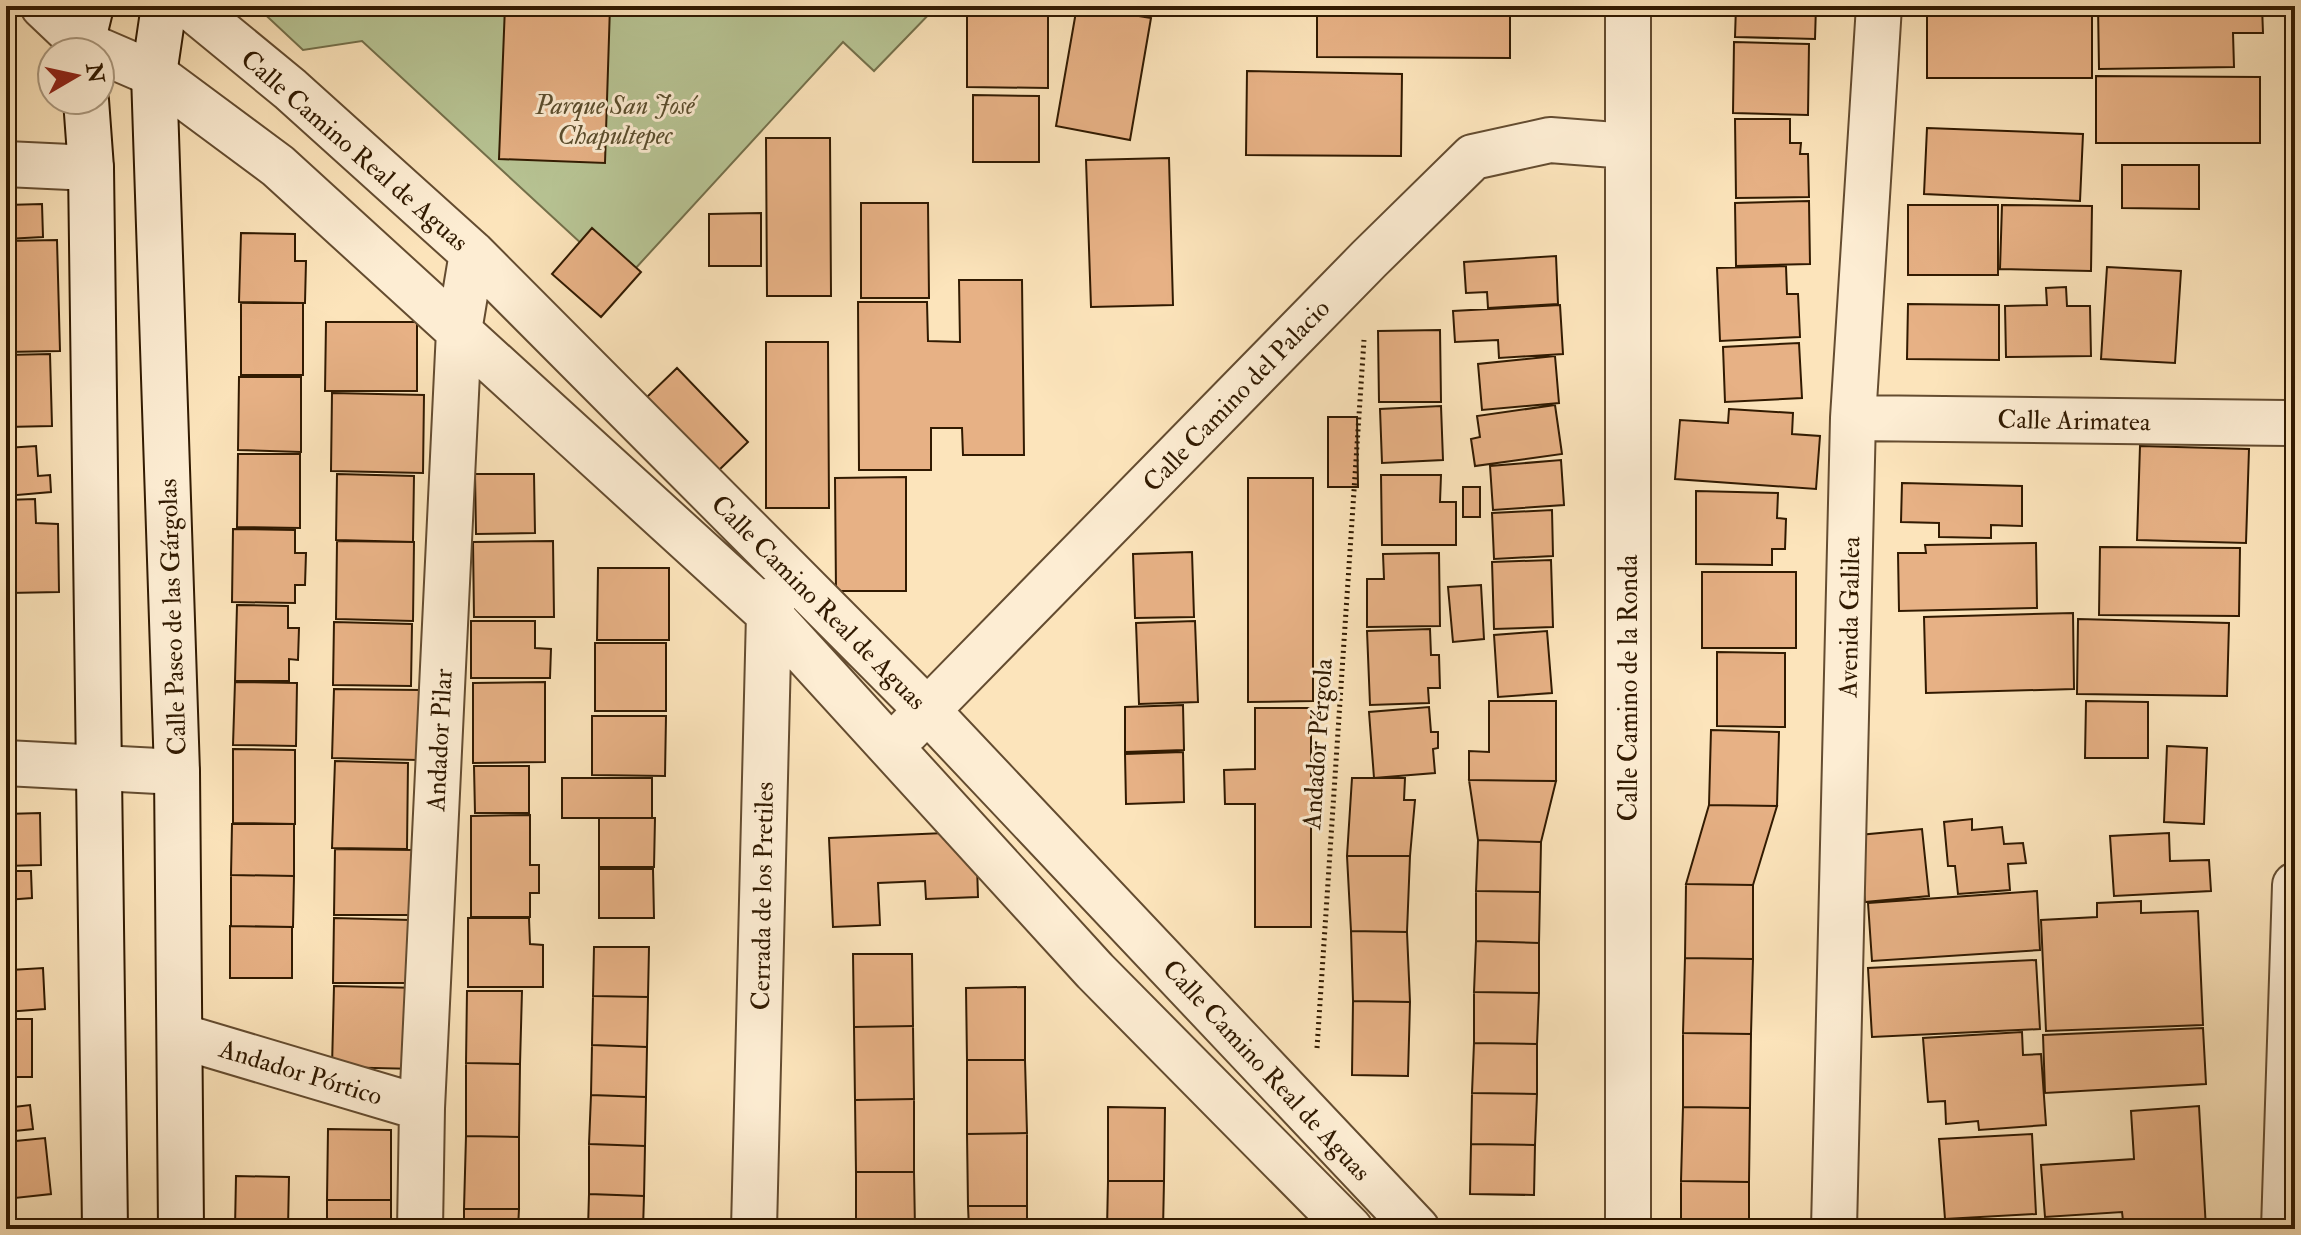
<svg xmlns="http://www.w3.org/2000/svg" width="2301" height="1235" viewBox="0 0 2301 1235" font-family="'IM FELL Double Pica',serif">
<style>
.green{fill:#b8c595;stroke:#74704b;stroke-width:2}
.building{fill:#e7b185;stroke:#311a01;stroke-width:2}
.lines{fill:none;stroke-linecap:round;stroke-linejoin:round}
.street-casing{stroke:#644c30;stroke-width:48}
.secondary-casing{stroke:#311a01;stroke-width:48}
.path{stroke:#311a01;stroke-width:5;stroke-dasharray:2 4;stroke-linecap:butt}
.street{stroke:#fdedd3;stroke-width:44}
.secondary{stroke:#fdedd3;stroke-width:44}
.labels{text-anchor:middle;stroke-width:6;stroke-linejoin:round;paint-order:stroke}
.park-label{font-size:26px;font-style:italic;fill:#5a4d2d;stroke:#fdedd3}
.street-label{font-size:26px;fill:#311a01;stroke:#fdedd3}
</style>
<rect width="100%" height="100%" fill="#fce4bb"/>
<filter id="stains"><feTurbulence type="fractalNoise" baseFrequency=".0025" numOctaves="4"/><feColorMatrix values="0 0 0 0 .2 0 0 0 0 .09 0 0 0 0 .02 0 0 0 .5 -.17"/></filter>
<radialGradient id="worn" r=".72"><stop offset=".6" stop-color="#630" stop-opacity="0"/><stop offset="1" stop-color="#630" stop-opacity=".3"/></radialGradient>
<!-- green -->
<path class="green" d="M256,6H937L874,71L843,42L623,282L362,41L303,50Z"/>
<!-- building -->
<path class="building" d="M505,6H610L605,163L499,159Z
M967,6H1048V88L967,87Z
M1077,6L1151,18L1130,140L1056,126Z
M1317,6H1510V58L1317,57Z
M1736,6H1816L1815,39L1735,37Z
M2098,6H2262L2263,33H2233L2234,67L2099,69Z
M1927,7H2092V78H1927Z
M1734,42L1809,44L1808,115L1733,113Z
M1247,71L1402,74L1401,156L1246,155Z
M2096,76L2260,77V143H2096Z
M973,95L1039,96V162H973Z
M1735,119H1790V143H1801L1800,154H1808L1809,197L1736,198Z
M1927,128L2083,134L2080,201L1924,194Z
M766,138H830L831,296H767Z
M1169,158L1173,305L1091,307L1086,160Z
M2122,165H2199V209L2122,208Z
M1809,201L1810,264L1736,266L1735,203Z
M861,203H928L929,298H861Z
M42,204L43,237L6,239V205Z
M1908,205H1998V275H1908Z
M2002,205L2092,206L2091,271L2000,269Z
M761,213V266H709V214Z
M592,228L641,272L601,317L552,274Z
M241,233L295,234V261H306L305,303L239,302Z
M57,240L60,351L6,352V241Z
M1556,256L1558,304L1488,308L1487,292L1466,293L1464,262Z
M1786,266L1787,294H1798L1800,337L1720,341L1717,268Z
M2107,267L2181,271L2175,363L2101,359Z
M959,280H1022L1024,455H963L962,428H931V470H859L858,302H927L928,341L960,342Z
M2066,287L2067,306H2090L2091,356L2006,357L2005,306L2047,305L2046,288Z
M241,303H303V375H241Z
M1908,304L1999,305V360L1907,359Z
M1560,305L1563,354L1499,358L1498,340L1455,342L1453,311Z
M326,322H417V391H325Z
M1440,330L1441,402H1379L1378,331Z
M766,342H828L829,508H766Z
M1799,343L1802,398L1725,402L1723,347Z
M50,354L52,426L6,427V355Z
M1555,356L1559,403L1482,410L1478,364Z
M677,368L748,442L718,471L647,397Z
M239,377H301V452L238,450Z
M332,393L424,395L423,473L331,471Z
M1555,405L1562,454L1475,466L1471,439L1480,437L1477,416Z
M1441,406L1443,460L1382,463L1380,409Z
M1729,409L1793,413L1792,434L1820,436L1816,489L1675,479L1680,420L1728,423Z
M1328,417H1357L1358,487H1328Z
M36,446L38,476L50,475L51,492L6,496V448Z
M2140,446L2249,449L2246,543L2137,540Z
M238,454H300V528L237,527Z
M1561,460L1564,505L1493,510L1490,466Z
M337,474L414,476L413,542L336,540Z
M475,474H534L535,533L476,534Z
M1381,475H1441L1440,502H1456V545H1382Z
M906,477V591H836L835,478Z
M1248,478H1313V701L1248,702Z
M1902,483L2022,486V526L1991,525V538L1939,537V523L1901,522Z
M1463,487H1480V517H1463Z
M1696,491L1778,493L1777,518L1786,519L1785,549H1772V565L1696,564Z
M35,499L36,523L58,524L59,592L9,593L6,500Z
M1552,510L1553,556L1494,559L1492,513Z
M233,529L295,530V553H306L305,585H295V603L232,602Z
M337,541L414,542L413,621L336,619Z
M553,541L554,617H474L473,542Z
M2036,543L2037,608L1899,611L1898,553H1926L1925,545Z
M2100,547L2240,548L2239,616L2099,615Z
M1192,552L1194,617L1135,618L1133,554Z
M1439,553L1440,626L1367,627V579H1384L1383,554Z
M1551,560L1553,627L1494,629L1492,562Z
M598,568H669V640H597Z
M1702,572H1796V648H1702Z
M1481,585L1484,639L1453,642L1448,587Z
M237,605L288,606V628H299L298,660L289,659V681H235Z
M2073,613L2074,689L1926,693L1924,617Z
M2078,619L2229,623L2227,696L2077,694Z
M471,621H535V648L551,649L550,678H471Z
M1195,621L1198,702L1139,704L1136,623Z
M334,622L412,624L411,686L333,685Z
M1430,629L1431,655H1439L1440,688H1428L1429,703L1370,705L1367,631Z
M1547,631L1552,693L1498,697L1494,635Z
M595,643H666V711H595Z
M1717,652L1785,653V727L1717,726Z
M235,682L297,683L296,746L233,745Z
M545,682V762L473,763V683Z
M334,689L420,690L418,760L332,758Z
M1489,701H1556V781L1469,780V751L1489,752Z
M2086,701L2148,702V758H2085Z
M1183,705L1184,750L1125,752V707Z
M1429,707L1431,732H1438V748L1433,749L1435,773L1374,778L1369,712Z
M1255,708H1311V927H1255V804H1225L1224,770L1255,769Z
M592,716H666L665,776L592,775Z
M1711,730L1779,732L1777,806L1709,805Z
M2167,746L2207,748L2204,824L2164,822Z
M233,749L295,750V824L233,823Z
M1183,752L1184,802L1126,804L1125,754Z
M335,761L408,763L407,849L332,848Z
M474,766H529V813H475Z
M562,778H652V818H562Z
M1352,778H1405L1404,800H1415L1410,856H1347Z
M1469,780L1556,781L1541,842L1478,840Z
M1709,805L1777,806L1753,885L1686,884Z
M40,813L41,865L6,866V814Z
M530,815V865H539V893H530V917H471V816Z
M599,818H655L654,867H599Z
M1972,819V830L2002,827L2004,844L2023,843L2026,863L2008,864L2010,890L1958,894L1955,866H1948L1944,822Z
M232,824H294V876L231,875Z
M1922,829L1929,896L1865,902L1859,835Z
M945,833L977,865L978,897L926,899L925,881L878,883L880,925L833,927L829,838Z
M2169,833L2170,861L2209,860L2211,891L2114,896L2110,836Z
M1478,840L1541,842L1540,892L1476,891Z
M335,849L416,850L415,915H334Z
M1347,856H1410L1407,932L1351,931Z
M599,869H653L654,918H599Z
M6,871H31L32,898L6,900Z
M231,875L294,876L293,927L231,926Z
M1686,884L1753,885V959L1685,958Z
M1476,891L1540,892L1539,943L1476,941Z
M2037,891L2040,950L1872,961L1868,903Z
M2141,901V913L2198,911L2203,1025L2046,1031L2041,920L2097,917V903Z
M334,918L410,920L409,983H333Z
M468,918H529L530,944L543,945V987H468Z
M230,926L292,927V978H230Z
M1351,931L1407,932L1410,1002L1353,1001Z
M1476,941L1539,943V993L1474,992Z
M594,947H649L648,997L593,996Z
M853,954H912L913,1026L854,1027Z
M1685,958L1753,959L1751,1034L1683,1033Z
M2036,960L2040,1029L1872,1037L1868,968Z
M43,968L45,1009L6,1012V995L13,994L11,970Z
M334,986L419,988L417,1069L332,1067Z
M1025,987V1060H967L966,988Z
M467,991H522L520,1064L466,1063Z
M1474,992L1539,993L1537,1044L1474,1043Z
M593,996L648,997L647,1047L592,1045Z
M1353,1001L1410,1002L1408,1076L1352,1075Z
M6,1019H32V1077H6Z
M913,1026L914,1099L855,1100L854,1027Z
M2203,1028L2206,1084L2045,1093L2043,1035Z
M2022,1032L2023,1055L2041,1054L2046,1125L1979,1130L1978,1121L1946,1124L1945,1101L1928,1102L1923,1038Z
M1683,1033L1751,1034L1750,1108L1683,1107Z
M1474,1043L1537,1044V1094L1472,1093Z
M592,1045L647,1047L646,1097L591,1095Z
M967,1060H1025L1027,1133L967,1134Z
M466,1063L520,1064L519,1137L466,1136Z
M1472,1093L1537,1094L1535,1145L1471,1144Z
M591,1095L646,1097L645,1146L589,1144Z
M914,1099V1172H856L855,1100Z
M30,1105L33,1129L6,1132V1108Z
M2199,1106L2206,1229H2124L2122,1212L2045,1217L2041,1165L2134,1159L2131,1111Z
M1108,1107L1165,1108L1164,1181H1108Z
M1683,1107L1750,1108L1749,1182L1681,1181Z
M328,1129L391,1130V1200H327Z
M1027,1133V1206H968L967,1134Z
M2032,1134L2036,1214L1945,1219L1939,1139Z
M466,1136L519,1137V1209H464Z
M45,1138L51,1194L6,1199V1142Z
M589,1144L645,1146L644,1196L589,1194Z
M1471,1144L1535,1145L1534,1195L1470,1194Z
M856,1172H914L915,1229H856Z
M236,1176L289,1177L288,1229H235Z
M1108,1181H1164L1163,1229H1107Z
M1681,1181L1749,1182V1229H1681Z
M589,1194L644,1196L643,1229H588Z
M327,1200H391V1229H327Z
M968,1206H1027V1229H969Z
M464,1209H519L518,1229H464Z
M41,1220L42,1229H6V1222Z
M1986,1220L2048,1221L2047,1229H1986Z"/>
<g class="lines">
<!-- street casing -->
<g class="street-casing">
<path id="street" d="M43,6L82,43L154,74L278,166L769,614L1095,971L1350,1229
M189,6L290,89L472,253L928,711L1417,1229
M1628,6V1229
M6,164L91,168
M1853,418L2295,423
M907,731L1369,259L1473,157L1550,140L1628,146
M6,763L177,772
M180,1036L422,1108
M420,1229L422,1108L459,331L472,253
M754,1229L769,614L774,599
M1834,1229L1853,418L1879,6
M2284,1229L2295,885"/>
</g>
<!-- secondary casing -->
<g class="secondary-casing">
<path id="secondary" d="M164,6L154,74L177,772L181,1229
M82,52V43L91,6
M86,100L91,168L105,1229"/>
</g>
<!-- path -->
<path class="path" d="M1317,1048L1364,340"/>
<!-- street -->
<use href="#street" class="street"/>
<!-- secondary -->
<use href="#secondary" class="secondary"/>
</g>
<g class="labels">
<!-- park labels -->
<g class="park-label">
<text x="615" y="114">Parque San José<tspan x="615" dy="30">Chapultepec</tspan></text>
</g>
<!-- street labels -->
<g class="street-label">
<text transform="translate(355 150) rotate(41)" y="9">Calle Camino Real de Aguas</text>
<text transform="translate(1236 395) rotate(-46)" y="9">Calle Camino del Palacio</text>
<text transform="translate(2074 420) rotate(1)" y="9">Calle Arimatea</text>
<text transform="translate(819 602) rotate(45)" y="9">Calle Camino Real de Aguas</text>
<text transform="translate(172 617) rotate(-92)" y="9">Calle Paseo de las Gárgolas</text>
<text transform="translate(1849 617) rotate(-89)" y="9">Avenida Galilea</text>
<text transform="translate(1628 688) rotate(-90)" y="9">Calle Camino de la Ronda</text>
<text transform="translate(439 740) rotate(-87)" y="9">Andador Pilar</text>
<text transform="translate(1317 744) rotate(-86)" y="9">Andador Pérgola</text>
<text transform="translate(762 896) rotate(-89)" y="9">Cerrada de los Pretiles</text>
<text transform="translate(1267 1070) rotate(47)" y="9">Calle Camino Real de Aguas</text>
<text transform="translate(301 1072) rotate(17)" y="9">Andador Pórtico</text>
</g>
</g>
<!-- margin -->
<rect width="2301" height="1235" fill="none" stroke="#fce4bb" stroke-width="32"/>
<rect x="8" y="8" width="2285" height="1219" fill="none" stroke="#311a01" stroke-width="4"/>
<rect x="16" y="16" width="2269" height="1203" fill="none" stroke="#311a01" stroke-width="2"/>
<!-- north arrow -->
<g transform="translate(76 76) rotate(81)"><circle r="38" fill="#fdedd3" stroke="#ab997f" stroke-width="2"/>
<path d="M0-6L14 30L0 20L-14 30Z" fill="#8f2418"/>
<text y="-12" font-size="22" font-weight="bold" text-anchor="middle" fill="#311a01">N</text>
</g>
<rect width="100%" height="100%" filter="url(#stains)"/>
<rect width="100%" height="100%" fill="url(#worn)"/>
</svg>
